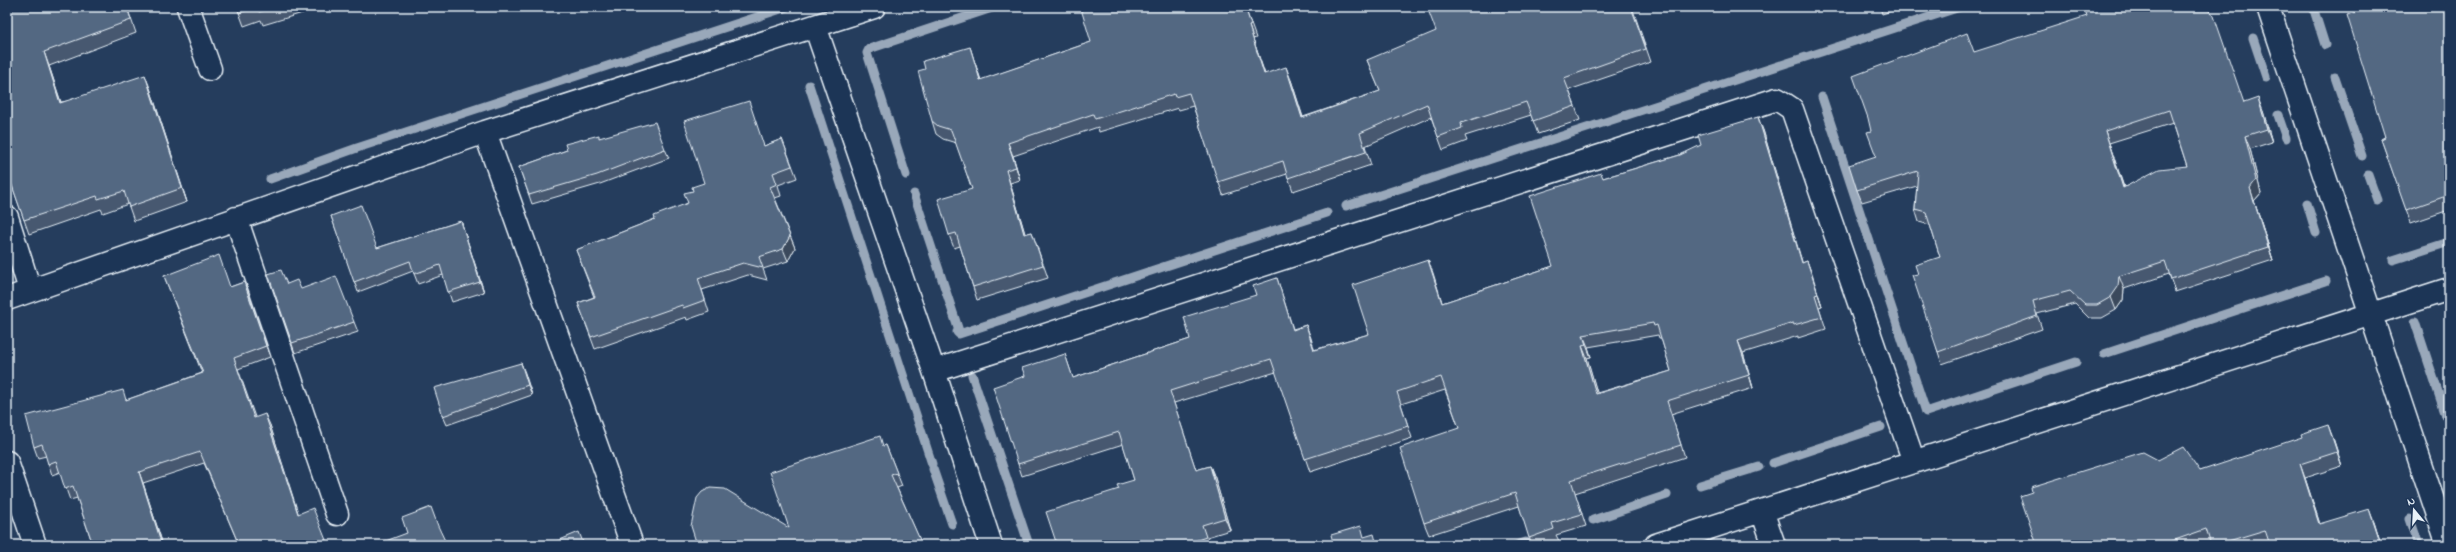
<svg xmlns="http://www.w3.org/2000/svg" width="2456" height="552" viewBox="0 0 2456 552" font-family="'Indie Flower',sans-serif">
<style>
.lines{fill:none;stroke-linecap:round;stroke-linejoin:round}
.stream{stroke:#99a8ba;stroke-width:9}
.minor-casing{stroke:#e8f1f8;stroke-width:25}
.minor{stroke:#1d3557;stroke-width:22}
.wall{fill:#475970;stroke:#e8f1f8;fill-rule:evenodd}
.shaded-wall{fill:#3a485b;stroke:#e8f1f8}
.building{fill:#536782;stroke:#e8f1f8;fill-rule:evenodd}
</style>
<rect width="100%" height="100%" fill="#253d5d"/>
<filter id="ink" filterUnits="userSpaceOnUse"><feTurbulence type="fractalNoise" baseFrequency=".025" numOctaves="2"/><feDisplacementMap in="SourceGraphic" scale="8" xChannelSelector="R" yChannelSelector="G"/><feConvolveMatrix kernelMatrix="1 2 1 2 8 2 1 2 1" color-interpolation-filters="sRGB"/></filter>
<g filter="url(#ink)">
<g class="lines">
<!-- stream -->
<path class="stream" d="M2313,7L2325,45
M2253,38L2266,77
M2335,77L2362,156
M809,85L932,464
M1822,97L1926,412L2076,362
M2278,115L2286,138
M906,175L867,53L869,49L995,7
M2368,175L2377,200
M270,179L357,148L787,7
M914,194L959,331
M2307,203L2316,233
M1346,206L1960,7
M2393,260L2449,242
M2415,322L2449,425
M957,332L959,334L1327,213
M2104,354L2326,281
M972,375L1029,545
M1773,463L1881,427
M933,469L952,524
M1700,485L1759,467
M2410,519L2419,545
M1593,520L1667,495
M1517,545L1526,542"/>
<!-- minor casing -->
<g class="minor-casing">
<path id="minor" d="M188,7L210,69
M2268,7L2448,545
M815,26L934,371L991,545
M485,132L632,545
M7,217L30,290
M236,218L337,514
M7,299L485,132L874,7
M934,371L1777,99L1792,109L1914,462
M7,462L35,545
M1762,511L1774,545
M1656,545L2449,289"/>
</g>
<!-- minor -->
<use href="#minor" class="minor"/>
</g>
<!-- wall -->
<path class="wall" d="M7,7H127L136,33L49,66L61,102L150,88L187,202L134,221L128,204L103,213L101,209L29,234L7,171Z
M237,7H304L306,12L263,25L261,20L244,26Z
M1245,7L1256,38L1253,39L1265,74L1291,80L1303,117L1380,91L1367,60L1632,7L1651,62L1569,90L1580,120L1538,134L1531,115L1465,136L1467,141L1443,150L1431,117L1365,146L1371,165L1293,191L1287,174L1223,195L1193,106L1179,110L1178,108L1099,132L1098,127L1013,156L1020,180L1010,183L1025,234L1032,232L1048,278L977,300L960,246L954,248L949,235L972,189L956,143L943,139L936,134L932,121L974,60L981,80L1091,42Z
M1880,7H1904L1882,14Z
M1957,7H1968L1959,11Z
M2375,7H2441V8L2449,7V210L2411,223L2381,139L2385,137Z
M1974,52L2244,103L2263,111L2272,142L2250,149L2261,193L2254,201L2273,260L2175,292L2169,274L2124,289L2123,300L2116,310L2102,318H2089L2075,304L2037,314L2042,329L1942,364L1938,352L1918,274L1940,257L1930,225L1919,222L1915,209L1917,186L1862,202L1857,190L1876,156L1871,131ZM2173,123L2187,166L2124,187L2109,143Z
M1763,130L1802,263L1807,261L1822,306L1819,307L1826,329L1798,338V336L1743,353L1753,388L1671,414L1685,457L1575,493L1586,526L1556,535L1559,541L1548,545H1532L1519,506L1429,535L1424,523L1459,428L1445,390L1401,404L1412,438L1310,472L1276,372L1174,403L1196,470L1210,466L1215,478L1230,530L1207,537L1209,545H1057L1119,489L1134,480L1123,444L1022,476L1018,464L1025,376L1065,354L1073,378L1190,339L1256,295L1277,278L1293,329L1306,325L1314,350L1369,334L1428,260L1442,303L1553,266L1603,178ZM1658,335L1659,338H1661L1671,371L1597,393L1587,358L1591,357L1588,347Z
M599,138L665,149L669,158L600,184L532,204L519,167L567,150Z
M782,139L797,178L778,185L781,196L775,198L795,248L788,261L763,269L767,280L748,275L702,290L709,312L687,320L686,317L595,349L578,303L594,297L576,250L655,219L688,203L693,191L764,146Z
M331,216L377,248L461,221L484,292L452,302L443,275L418,284L413,271L358,292Z
M268,274L287,284L354,322L358,332L295,353Z
M164,276L230,287L244,282L270,357L238,369L255,417L270,425L298,514L328,545H239L204,463L143,483L163,545H93L77,498L70,500L60,472L52,475L46,456L38,458L34,447L126,400L202,373Z
M521,363L532,395L447,425L443,416Z
M2333,438L2342,466L2305,478L2320,524L2374,522L2381,545H2270V544L2265,545H2211L2210,543L2204,545H2037L2158,460L2200,471Z
M886,445L902,486L897,488L922,545H697L789,528L884,446Z"/>
<!-- shaded-wall -->
<path class="shaded-wall" d="M1249,26L1253,39L1269,87L1264,74Z
M970,47L974,60L985,93L980,80Z
M44,52L49,66L65,116L60,103Z
M1286,67L1291,80L1307,131L1302,118Z
M145,75L150,88L187,202L182,188Z
M2258,98L2263,111L2272,142L2267,129Z
M1758,117L1763,130L1806,275L1802,263Z
M2105,131L2128,200L2123,188Z
M2245,136L2250,149L2261,193L2254,201L2273,260L2250,188Z
M1008,143L1013,156L1020,180L1016,167Z
M1006,170L1010,183L1029,247L1024,234Z
M461,221L464,231L484,292L480,282Z
M790,236L795,248L788,261L783,249Z
M1428,260L1433,273L1446,315L1442,303Z
M1807,261L1812,274L1822,306Z
M2119,276L2124,289L2123,300L2116,310L2111,297Z
M1306,325L1311,338L1318,363L1314,350Z
M1583,335L1588,347L1591,357L1586,345Z
M1738,341L1743,353L1753,388L1749,375Z
M1582,346L1587,358L1601,406L1596,394Z
M521,363L525,373L532,395L528,385Z
M265,414L270,425L302,525L298,514Z
M2328,425L2333,438L2342,466L2337,452Z
M2300,464L2305,478L2324,537L2319,524Z
M1210,466L1215,478L1230,530L1225,518Z
M139,472L143,483L163,545H162Z
M2369,509L2374,522L2381,545Z"/>
<!-- building -->
<path class="building" d="M7,7H127L131,20L44,52L60,103L145,75L182,188L129,207L124,191L98,199L97,196L24,220L7,171Z
M237,7H277L259,12L257,7L239,13Z
M1087,7H1245L1251,25L1249,26L1264,74L1286,67L1302,118L1380,91L1367,60L1436,31L1427,7H1631L1646,49L1564,78L1575,106L1533,121L1526,102L1461,123L1462,128L1438,137L1427,104L1360,133L1366,152L1288,178L1283,161L1218,182L1189,93L1175,97L1174,94L1095,119L1093,114L1008,143L1016,167L1006,170L1024,234L1032,232L1043,265L973,287L956,233L949,235L938,199L972,189L951,130L938,126L932,121L918,71L925,69L923,61L970,47L980,80L1091,42L1081,9Z
M2084,7H2207L2214,16L2244,103L2258,98L2267,129L2245,136L2256,180L2250,188L2268,247L2171,279L2165,261L2119,276L2118,287L2111,297L2097,305H2085L2070,291L2033,301L2037,316L1938,352L1912,275L1918,274L1915,265L1940,257L1926,212L1915,209L1918,171L1857,190L1849,165L1876,156L1867,132L1871,131L1868,118L1853,76L1967,33L1974,52L2087,16ZM2169,110L2187,166L2159,169L2123,188L2105,131Z
M2375,7H2441V8L2443,7H2449V195L2406,210L2381,139L2385,137L2347,15Z
M749,101L764,146L782,139L792,166L773,173L777,184L770,187L790,236L783,249L759,257L763,268L743,263L698,278L705,300L683,308L682,305L591,337L578,303L595,297L576,250L655,219L654,216L688,203L684,193L693,191L692,187L704,183L684,121Z
M1758,117L1802,263L1807,261L1818,294L1815,295L1822,317L1794,325L1793,323L1738,341L1749,375L1667,401L1681,445L1571,480L1582,514L1552,523L1554,529L1529,538L1515,493L1424,523L1400,448L1459,428L1441,377L1397,392L1408,426L1305,459L1271,359L1170,391L1196,470L1210,466L1225,518L1202,525L1206,537L1183,545H1057L1046,512L1119,489L1117,485L1134,480L1119,432L1018,464L993,387L1025,376L1022,368L1065,354L1073,378L1190,339L1184,317L1256,295L1253,286L1277,278L1293,330L1306,325L1314,350L1369,334L1353,285L1428,260L1442,303L1553,266L1530,196L1601,173L1603,178L1680,155L1701,145L1698,135ZM1653,323L1654,326L1657,325L1671,371L1596,394L1582,346L1586,345L1583,335Z
M655,122L665,149L597,175L529,195L519,167L567,150L565,144L599,135V138Z
M361,205L377,248L461,221L480,282L448,292L440,265L414,274L410,261L354,282L331,216Z
M219,255L230,287L244,282L266,346L234,358L254,418L265,414L298,514L313,508L328,545H239L200,452L139,472L162,545H93L73,486L65,489L56,461L48,464L42,444L34,447L26,416L123,390L126,400L203,373L164,276Z
M281,270L287,284L297,280L301,289L336,276L354,322L292,343L268,274Z
M521,363L528,385L443,416L434,388Z
M2328,425L2337,452L2300,464L2319,524L2369,509L2381,545H2270L2265,530L2215,545H2211L2206,529L2161,545H2037L2020,496L2032,492L2031,487L2143,452L2158,460L2183,447L2200,471L2302,437L2301,434Z
M880,436L883,446L886,445L897,473L891,475L921,542L914,545H697L691,526L697,498L702,492L710,488L725,489L789,528L770,472Z
M431,507L438,526L447,545H375L407,533L402,518Z
M1361,526L1364,537L1374,534L1377,545H1334L1331,535Z
M579,532L584,545H548Z
M178,543V545H172Z"/>
</g>
<!-- margin -->
<rect width="2456" height="552" fill="none" stroke="#1d3557" stroke-width="24"/>
<rect x="12" y="12" width="2432" height="528" fill="none" stroke="#e8f1f8" stroke-width="1.5" filter="url(#ink)"/>
<!-- north arrow -->
<g transform="translate(2414 510) rotate(342)" stroke="#1d3557" stroke-width="3" paint-order="stroke">
<path d="M0-3L7 15L0 10L-7 15Z" fill="#e8f1f8"/>
<text y="-6" font-size="11" font-weight="bold" text-anchor="middle" fill="#e8f1f8">N</text>
</g>
</svg>
